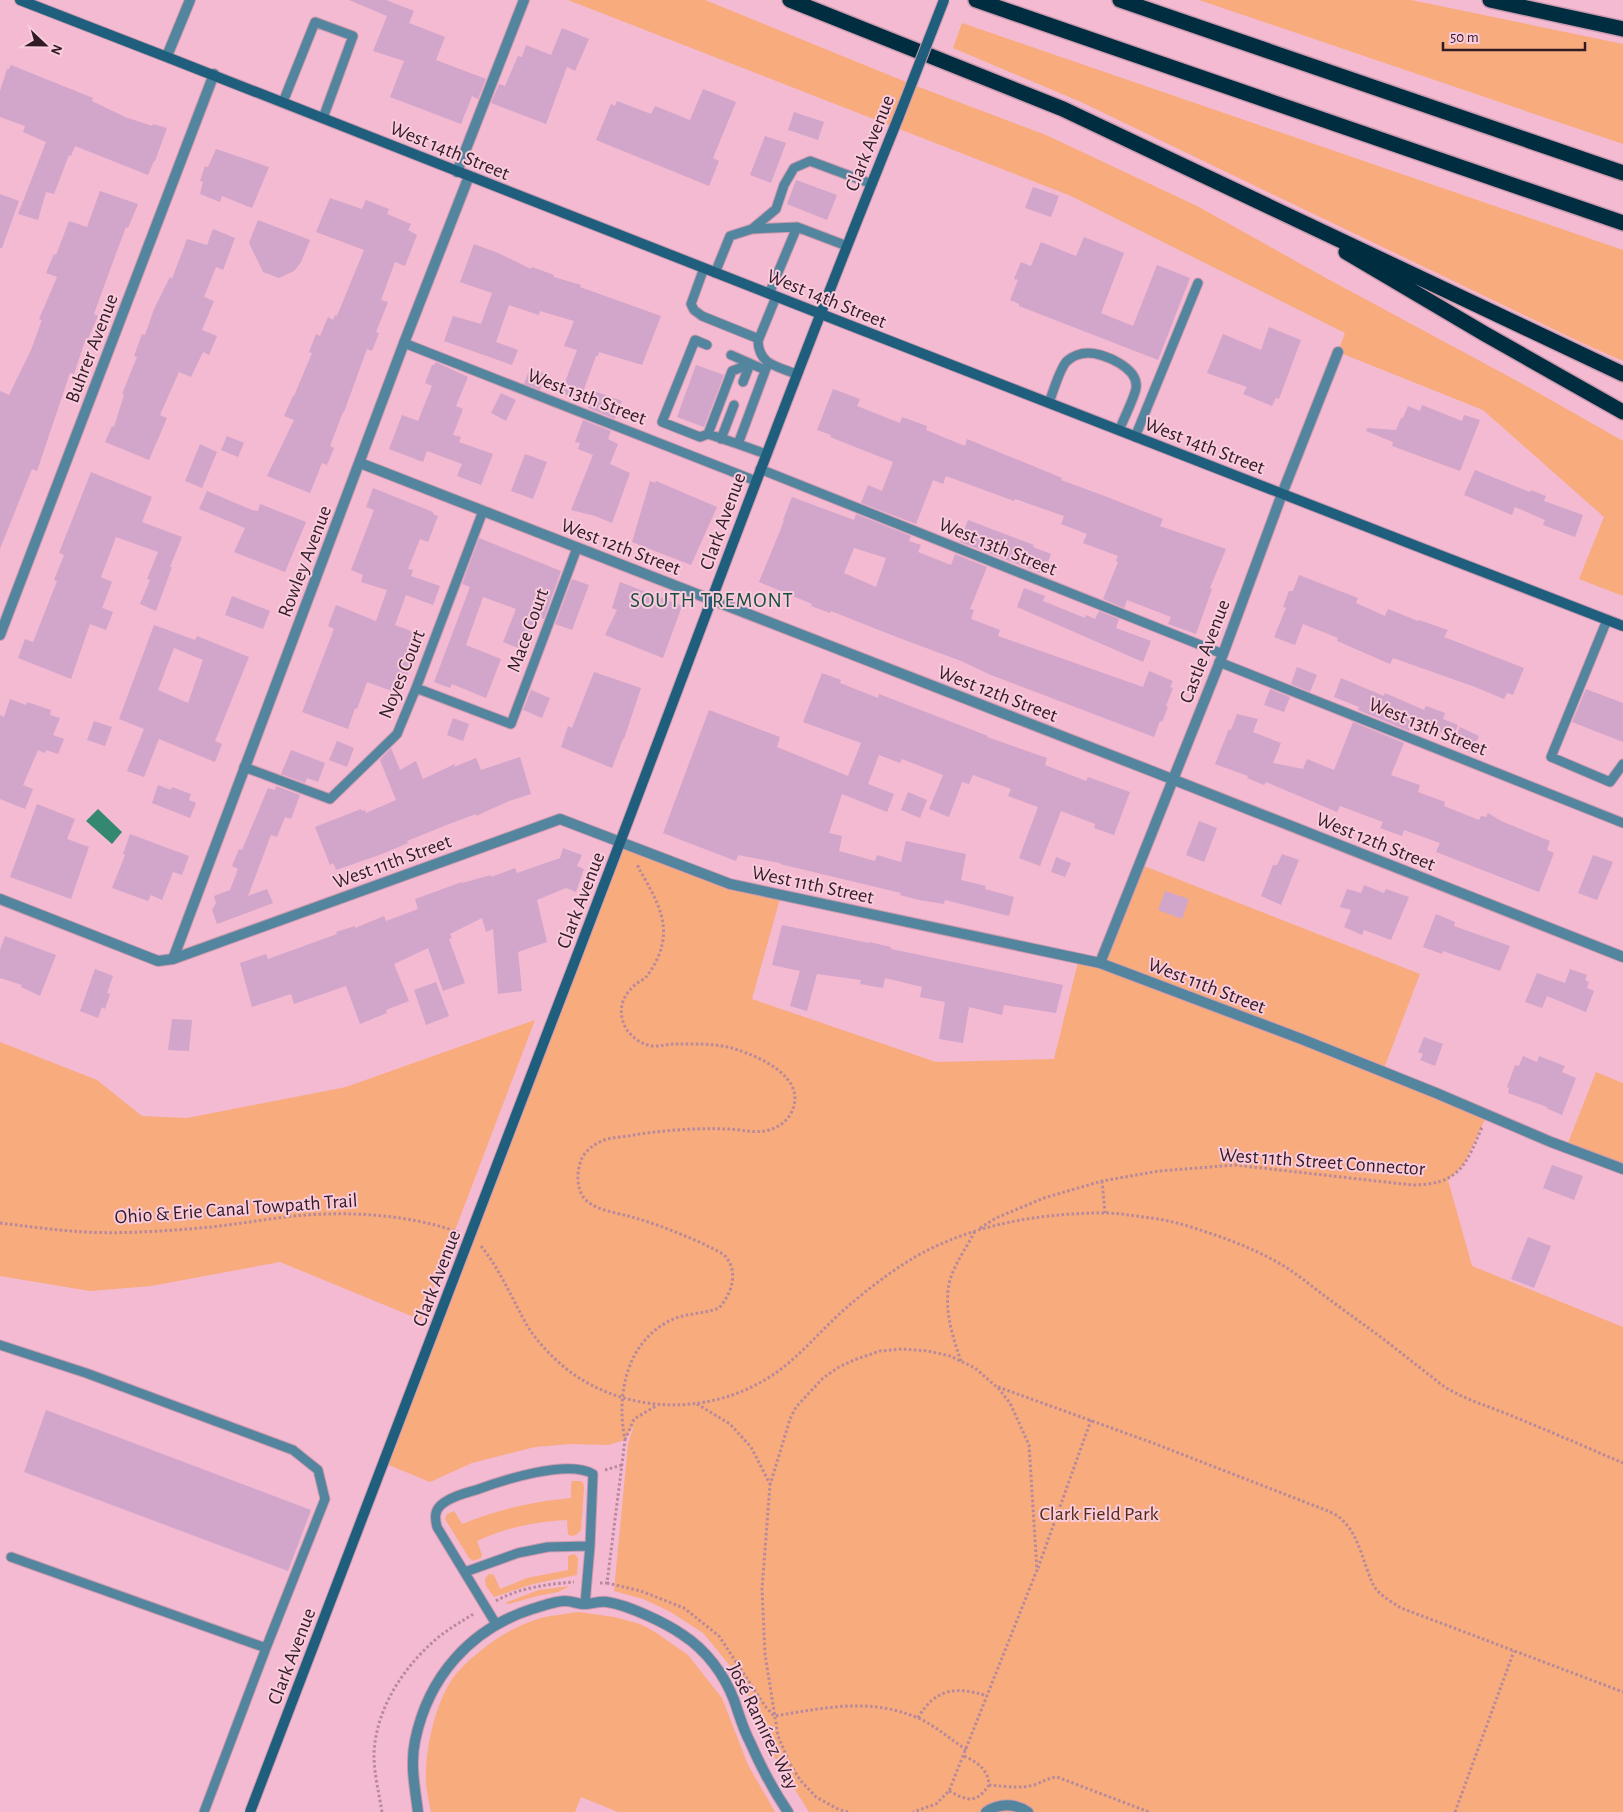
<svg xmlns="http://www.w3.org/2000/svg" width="1623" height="1812" viewBox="0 0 1623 1812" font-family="'Alegreya Sans',sans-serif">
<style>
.green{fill:#f8ab7c}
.water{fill:#348771}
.building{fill:#d2a5ca;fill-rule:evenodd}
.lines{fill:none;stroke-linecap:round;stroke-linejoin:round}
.lane-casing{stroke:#cc9aaf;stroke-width:11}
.street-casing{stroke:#cc9aaf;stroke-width:12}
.secondary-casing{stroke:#cc9aaf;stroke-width:12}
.highway-casing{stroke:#cc9aaf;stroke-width:18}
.path{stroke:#b7899c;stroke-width:3;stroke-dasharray:2.5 2.5;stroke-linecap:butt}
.lane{stroke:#54859e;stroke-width:9}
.street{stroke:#54859e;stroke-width:10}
.secondary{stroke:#1f5f7d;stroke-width:10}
.highway{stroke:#002d40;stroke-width:15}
.secondary-bridge-casing{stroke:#cc9aaf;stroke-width:12;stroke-linecap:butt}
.secondary-bridge{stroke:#1f5f7d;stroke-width:10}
.labels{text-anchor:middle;stroke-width:4;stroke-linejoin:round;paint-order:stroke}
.street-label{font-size:20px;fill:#311c25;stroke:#f9cbdd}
.park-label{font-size:20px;fill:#542c11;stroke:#f9cbdd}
.neighbourhood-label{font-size:21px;letter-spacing:1px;fill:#1a4e40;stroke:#f9cbdd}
</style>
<rect width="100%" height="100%" fill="#f3bad1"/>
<!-- green -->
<path class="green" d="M568,0H705L911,84L1046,135L1197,206L1326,278L1519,382L1623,441V596L1579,579L1604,517L1483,410L1338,352L1345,333L1071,196Z
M1199,0H1411L1623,44V144Z
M962,23L1623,250V361L1582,343L1081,102L953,48Z
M621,843L730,884L781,895L752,999L936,1062L1054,1059L1079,958L1100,963L1139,864L1420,974L1383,1071L1487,1115L1464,1164L1448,1180L1472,1266L1623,1327V1812H809L768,1747L753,1706L737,1674L703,1633L669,1611L643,1599L614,1591L628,1444L634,1425L625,1440L608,1445L571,1444L535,1447L472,1463L430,1482L384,1463Z
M535,1020L421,1320L280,1262L151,1286L90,1291L0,1276V1042L97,1080L142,1116L187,1118L346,1087Z
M1596,1072L1623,1083V1169L1566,1148Z
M572,1481H581L583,1483L584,1487L581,1530L576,1535L571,1536L568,1534L567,1520C536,1521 505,1528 477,1541L482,1555L481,1558L473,1561L469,1558L445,1519L447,1514L454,1511L462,1524C500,1509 530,1502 571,1498V1485Z
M574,1554L578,1558L577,1575L533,1584L494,1597L486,1586L485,1579L489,1574L494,1575L500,1589L527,1578L568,1570V1556Z
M570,1586L558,1592L537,1596L509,1604L505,1603L539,1590Z
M579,1612L614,1617L640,1624L655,1632L688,1655L722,1698L748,1765L775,1812H618L581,1797L575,1812H431C429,1800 425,1787 426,1774C426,1745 437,1697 456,1674C478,1649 510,1627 541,1618C553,1615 566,1614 579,1612Z"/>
<!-- water -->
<path class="water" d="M98,809L122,832L112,844L86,821Z"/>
<!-- building -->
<path class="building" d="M349,0H386L414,11L409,23L445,37L436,60L486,79L478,99L472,96L461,124L390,97L404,61L373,51L387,16Z
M562,28L589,39L575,71L567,67L546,124L491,103L499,84L505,86L518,56L522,57L526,45L551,55Z
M11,65L93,98L92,101L125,117L152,126L153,124L167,128L155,161H154L148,175L75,146L71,156L69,155L54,194L46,192L38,220L18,214L46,142L23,132L25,126L0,117V91L7,69H9Z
M703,89L736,102L713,158L719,161L709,186L596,140L611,104L615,106L617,101L651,114L655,106L690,120Z
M794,112L824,122L818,140L788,130Z
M765,136L786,143L771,183L750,175Z
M216,149L269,167L252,208L222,196L220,202L200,194L203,182L200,181L205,166L208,167Z
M796,180L837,195L827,220L787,204Z
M1033,187L1059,196L1051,217L1025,208Z
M100,191L138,204L128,228L126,227L111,267L94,314L98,316L88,339L86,338L74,374L70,373L37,471L32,469L0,549V391L9,395L31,350L42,320L39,319L57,277L46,273L54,254L56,255L69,221L87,227Z
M0,194L19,201L2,248H0Z
M330,198L362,209L366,200L389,209L387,214L411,224L408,230L417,235L405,266L395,262L381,300L388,302L376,332L379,333L372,351L367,349L344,412H343L330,446L334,448L327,465L322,463L310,493L267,476L294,420L284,416L293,396H294L312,353L309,352L316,334L320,336L328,317L333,320L335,315L337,316L364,250L316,232Z
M258,220L310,240L301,262L294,271L279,278L263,272L249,243Z
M213,229L235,238L223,270L216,267L204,297L214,301L202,330L217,336L209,355L203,352L191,377L179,372L160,415L167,418L149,460L105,442L112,426L114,427L124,395L122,394L137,357L134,356L142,334L145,335L154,309L170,277L172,279L187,239L207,245Z
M1084,237L1124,253L1101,313L1133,326L1157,265L1190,278L1158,360L1019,306V304L1010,300L1018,280L1014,279L1021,262L1031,266L1041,242L1076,256Z
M474,244L498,253L531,269L532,267L554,275V277L581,285L580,287L661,316L642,365L599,352L598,356H596L580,400L561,393L577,350L564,346L574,321L540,311L539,315L509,305L496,342L518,350L512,365L444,341L453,316L481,324L492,293L460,282Z
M1269,327L1301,340L1279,399L1276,398L1272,406L1243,394L1247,387L1207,373L1223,334L1261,350Z
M436,362L468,377L456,406L463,409L453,435L461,437L459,442L493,454L481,485L457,476L462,464L427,451L423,462L389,449L402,415L418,421L432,386L425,383L432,365H434Z
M696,365L724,375L704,427L677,417Z
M530,368L546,374L540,390L524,384Z
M833,389L860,399L857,406L900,423L902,417L927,426L926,430L965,446L967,439L1062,478L1061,480L1102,495L1163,519L1160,526L1226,549L1210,588L1212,589L1196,634L1168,624L1171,617L1127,600L1124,608L1103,599L1118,562L1116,561L1118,556L1083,543L1087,534L1061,524L1064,516L1015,499L1014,501L946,476L943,484L933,480L916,524L861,503L868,485L882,491L893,462L830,437L831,435L817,430Z
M594,391L622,401L615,419L588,408Z
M501,393L516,400L506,421L491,413Z
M1422,405L1462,421L1464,415L1480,420L1460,471L1392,446L1393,442L1366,431L1367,428L1396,430L1401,418H1403L1408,406L1420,411Z
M583,420L611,431L608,439L618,444L610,464L630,473L612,523L595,516L571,510L593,455L578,449L580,443L575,442Z
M227,436L244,443L238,457L221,450Z
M200,444L217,452L202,488L185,481Z
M525,454L547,462L533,499L511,491Z
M1475,470L1530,492L1531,490L1546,496L1544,501L1583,515L1575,537L1543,525L1545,520L1515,507L1512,515L1464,495Z
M91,472L152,497L142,522L182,537L170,567H172L156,611L140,604L150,580L147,579L158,552L116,537L101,577L112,582L102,608L113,612L106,630L90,624L71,679L18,658L25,639L33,642L57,581L54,580L64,555L59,553Z
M650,481L655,483L656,481L717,507L691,565L632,542Z
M373,488L433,512V514L438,516L428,542L420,539L408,569L413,570L411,576L440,586L433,605L406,595L395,625L422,635L400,694L367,682L357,709L355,708L348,729L302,712L334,629L328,626L336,605L376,621L387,590L361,582L363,575L351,570L374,510L366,507Z
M207,491L252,510L258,511L260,504L306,522L285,572L234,552L245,528L199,509Z
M792,497L854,520L856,514L911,536L909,541L921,545L918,552L951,565L955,554L987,567L970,609L974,610L971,619L1000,630L998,636L1143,687L1149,671L1173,681L1170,687L1173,688L1166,706L1168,707L1162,722L1160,721L1154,737L991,675L961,661L894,636L831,611L830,613L811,606L812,604L759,582L784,521L783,520ZM854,548L886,558L876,587L844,573Z
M968,520L1034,545L1033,547L1051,554L1043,574L960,542Z
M479,538L561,571L544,619L536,616L523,650L503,642L516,609L483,597L466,645L501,659L486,698L452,684L450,688L434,682L470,587L462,584Z
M1299,575L1358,598L1356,603L1385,616L1388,609L1418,621L1419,620L1448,630L1444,637L1524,668L1513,695L1507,693L1504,699L1475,687L1393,658L1390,664L1337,641L1338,638L1303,624L1295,645L1274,637L1286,608L1283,607L1289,591H1293Z
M572,579L589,585L572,630L555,624Z
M620,582L682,606L663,658L605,635L617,610L612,608Z
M1024,588L1045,596L1043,601L1085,618L1086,615L1095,619L1099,611L1119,619L1116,628L1151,641L1143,662L1017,607Z
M232,596L270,611L263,629L225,615Z
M154,625L195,640L197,636L249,657L215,741L222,744L215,762L159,739L144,777L127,771L144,729L119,719ZM174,648L203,660L188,703L158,690Z
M1297,667L1317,675L1310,692L1291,684Z
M594,672L641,688L624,739H623L612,768L561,747L568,726L572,728Z
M822,673L841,680L840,683L878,698L879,694L988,736L987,737L1047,758L1045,765L1086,781L1088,777L1130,792L1114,835L1094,828L1095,824L1061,811L1040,866L1019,858L1038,807L1008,796L1011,789L973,775L969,784L962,782L949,817L929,809L943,775L902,759L900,763L879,755L868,784L894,794L887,812L842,794L829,833L842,836L839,851L875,861L877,855L901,862L906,841L966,854L961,880L986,886L985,889L1014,897L1009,916L945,900L944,904L919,900L900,895L901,893L780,864V863L738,855L736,861L663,833L709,710L780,737L777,747L848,776L861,743L803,722Z
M1341,678L1384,696L1385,693L1424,710L1426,706L1445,713L1443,719L1458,725L1453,737L1413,721L1409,731L1358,710L1359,707L1334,697Z
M1270,689L1290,697L1284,712L1264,705Z
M1586,689L1623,703V742L1572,722Z
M531,690L550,698L542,718L523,710Z
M10,699L26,705L27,702L51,710L50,715L60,718L53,735L64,739L58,754L46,750L45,753L38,750L23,785L33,789L25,809L0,799V715L4,717Z
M1237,714L1258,719L1253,732L1281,743L1273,763L1303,769L1307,759L1334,770L1353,722L1404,743L1391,775L1420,785L1418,792L1445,802L1444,806L1479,820L1481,816L1486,817L1488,813L1501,821L1550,841L1547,850L1554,853L1539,892L1436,852L1440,843L1404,830L1402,836L1380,828L1383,822L1340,806L1337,812L1266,782L1264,785L1247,778L1248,776L1215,764L1229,729L1231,730Z
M453,718L469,724L463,741L447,735Z
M94,721L112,727L105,746L87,740Z
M1460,727L1479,736L1471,753L1452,744Z
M337,741L354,748L347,767L329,760Z
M391,748L400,770L416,761L423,779L455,764L454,767L476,758L481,770L520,757L531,794L509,801L476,816V814L449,824L407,841L408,843L382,854L336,870L333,863L330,865L315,827L361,809L362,811L365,810L366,813L396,800L380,760Z
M291,750L325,763L318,782L307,778L305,783L281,774Z
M158,785L171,790L172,787L191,794L189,800L196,803L190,818L152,803Z
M276,786L300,795L291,819L285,817L277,837L271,835L248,896L267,889L273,903L217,924L212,910L216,903L214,896L230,890L238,869L232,866L239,849L242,850L268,788L275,790Z
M908,792L927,800L920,818L901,810Z
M37,804L75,819L67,839L89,847L71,899L10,877Z
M1199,821L1217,828L1204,862L1186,855Z
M130,834L189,856L182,875L173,872L162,900L151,895L148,901L112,888L125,855L123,854Z
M563,848L582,855L577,866L584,869L576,892L566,888L537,900L547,942L518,952L522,991L498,994L493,929L486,932L482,918L450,934L452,938L449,939L465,983L443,991L428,948L394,964L409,1001L386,1010L387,1013L360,1024L346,986L294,1004L291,994L252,1007L240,963L266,954L268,959L337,934L336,932L355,926V928L384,916L386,921L418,909L415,899L462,882V883L491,875V877L515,868L517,873L560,858Z
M1282,854L1299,860L1281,905L1261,896L1273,865H1277Z
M1593,855L1613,862L1597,900L1578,893Z
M1056,857L1071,863L1065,877L1051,872Z
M1364,885L1384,893L1386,889L1409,897L1391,940L1364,930L1362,935L1344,927L1351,910L1340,907L1347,889L1361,893Z
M1165,891L1189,899L1182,919L1158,910Z
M1436,914L1455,922L1454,926L1510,946L1500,971L1443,951L1442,954L1423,947Z
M782,925L869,943V942L891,947V949L1063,985L1056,1013L1004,1005L1002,1015L969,1007L963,1043L939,1039L945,1002L920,997L922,987L885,978L883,988L860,984L861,980L817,974L807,1011L790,1006L800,971L772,965Z
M5,936L56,955L40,996L21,987L22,985L0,978V950Z
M95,969L113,976L107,993L110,994L105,1009L102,1007L98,1018L80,1011Z
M1570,969L1587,975L1585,980L1589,982L1587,988L1594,991L1586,1012L1547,996L1542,1008L1525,1002L1537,973L1565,983Z
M436,982L449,1016L426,1025L414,990Z
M172,1019L192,1020L189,1051L168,1050Z
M1424,1037L1443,1044L1435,1066L1420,1060L1423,1054L1418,1052Z
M1523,1056L1537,1062L1539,1056L1565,1066L1562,1072L1576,1078L1562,1115L1546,1108L1547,1107L1508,1093L1509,1088L1507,1087L1515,1065L1519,1066Z
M1552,1165L1583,1176L1574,1200L1543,1188Z
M1528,1237L1551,1246L1534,1288L1511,1279Z
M46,1410L311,1510L288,1571L24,1472Z"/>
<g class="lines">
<!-- lane casing -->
<g class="lane-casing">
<path id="lane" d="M283,102L315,22L353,36L323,118
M752,229L797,227
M704,268L691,304L694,310L702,316L759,339
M715,273L730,236L752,229L776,209L784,185L794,168L810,161L872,184
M769,294L797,227L847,246
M776,297L758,341C759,365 777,366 796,374
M404,343L756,481
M707,345L695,340L662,422L700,437L708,434
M731,355L765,370
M750,364L732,371L708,434L738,444L768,363
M743,382L750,364
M1049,403C1052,394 1061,366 1067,361C1072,356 1081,353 1088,353C1104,353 1139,368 1136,388C1135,396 1123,421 1119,430
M1135,437L1198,283
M721,439L734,405
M738,444L766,454
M760,469L1223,654
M1607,620L1551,757L1610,782L1623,764
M1219,662L1623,823
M416,688L511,724L577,548
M244,767L330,799L397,734L416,688L483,511
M0,1345L86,1373L293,1450L318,1470L325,1499L266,1648
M11,1557L266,1648L204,1812
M465,1572L518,1553L548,1547L590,1546
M496,1624L437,1527C435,1519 434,1511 441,1505C450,1497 465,1493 476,1490C503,1480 568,1459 593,1474L590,1546L585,1604"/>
</g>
<!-- street casing -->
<g class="street-casing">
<path id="street" d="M167,56L190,0
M457,172L524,0
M360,463L1149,770L1623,957
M0,635L214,74
M0,899L158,961L173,959L560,819L730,884L1100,963L1304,1040L1436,1093L1551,1142L1623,1169
M173,959L404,343L469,176
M1100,963L1223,654L1282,494L1338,352
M418,1812C415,1788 410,1765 415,1741C428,1677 470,1629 532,1609C542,1606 555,1601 565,1601C572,1601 578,1604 584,1604C592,1604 599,1601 607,1602C628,1605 666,1623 683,1635C706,1650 724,1674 734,1700C739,1714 743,1729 750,1742C761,1767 773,1790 788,1812
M986,1812C999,1803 1015,1803 1028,1812"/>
</g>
<!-- secondary casing -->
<g class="secondary-casing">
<path id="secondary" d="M20,0C297,107 573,217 849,325C1107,427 1365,526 1623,626
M550,1026C667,723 777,417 899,116"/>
</g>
<!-- highway casing -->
<g class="highway-casing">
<path id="highway" d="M790,0L1063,109L1623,374
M976,0L1623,223
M1120,0L1623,173
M1490,0L1623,29
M1346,252L1485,334L1623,412"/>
</g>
<!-- path -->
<path class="path" d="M1102,1181L1105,1213
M0,1223C24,1226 48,1229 71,1231C115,1235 168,1231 211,1227C239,1224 266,1219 294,1216C348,1211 407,1214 458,1232
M980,1228L996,1218L1044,1198L1102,1181L1159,1171L1235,1165L1412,1185C1458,1185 1466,1166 1482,1127
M481,1246C501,1271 512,1299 528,1327C538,1343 554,1359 569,1371C630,1416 715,1416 777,1372C802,1354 822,1329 846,1308C869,1288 900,1264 928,1250C982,1223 1043,1213 1104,1213C1119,1213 1135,1216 1151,1218C1168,1220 1186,1225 1203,1231C1228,1239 1254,1249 1277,1262C1295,1272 1310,1285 1326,1297C1346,1312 1366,1326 1386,1341C1400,1352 1414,1363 1428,1374C1435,1379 1442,1386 1450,1390C1469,1401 1491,1407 1512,1416C1549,1431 1586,1447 1623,1463
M961,1361C952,1335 943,1307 950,1280C955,1263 967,1247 975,1231
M998,1387L1153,1443L1328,1511C1332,1513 1338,1515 1341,1519C1360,1535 1363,1565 1374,1586C1380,1596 1392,1602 1401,1608L1623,1692
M697,1404L730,1424L751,1447L770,1484
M625,1440L634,1419L656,1406
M605,1470L622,1465
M1038,1568L1091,1420
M600,1583H607L625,1440C616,1395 626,1342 671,1320C686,1313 704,1314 719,1308C732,1293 739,1272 725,1256C720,1251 712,1249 706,1245C681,1234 655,1223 628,1216C614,1212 594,1210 584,1198C576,1187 577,1172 581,1160C585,1151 594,1144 604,1140C613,1137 624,1137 634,1135C664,1130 695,1128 726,1129C740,1129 755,1134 769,1130C779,1127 788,1121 792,1111C807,1078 761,1057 735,1049C716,1043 694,1044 674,1044C666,1044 656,1048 648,1045C640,1043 632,1037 627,1030C619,1017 619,1002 630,990C634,984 642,981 647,976C653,968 660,955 662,945C669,917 651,890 638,867L639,864
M607,1583L641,1591L684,1608L719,1636L765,1706L774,1716C825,1708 869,1697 918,1718C936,1726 951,1740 967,1750
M496,1601C518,1588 548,1584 574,1582
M918,1718C935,1688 957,1686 987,1696
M989,1785C1003,1786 1019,1789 1034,1785C1042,1782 1048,1778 1057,1777L1149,1812
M949,1791C968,1801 976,1804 989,1785C988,1769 977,1762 964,1756
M382,1812C379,1793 374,1774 374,1755C375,1711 402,1669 434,1641C446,1630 461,1622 475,1613
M848,1812L838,1809L816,1797L801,1781L790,1764L778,1736L765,1654L762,1589L770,1485L790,1419L796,1407L823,1378L839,1367L854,1360L880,1351L902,1349L928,1351L950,1356L975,1368L999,1389L1010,1403L1029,1445L1037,1570L949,1791L936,1804L913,1812
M1455,1812L1514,1651"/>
<!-- lane -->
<use href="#lane" class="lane"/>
<!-- street -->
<use href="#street" class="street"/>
<!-- secondary -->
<use href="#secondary" class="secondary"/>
<!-- highway -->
<use href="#highway" class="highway"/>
<!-- secondary-bridge casing -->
<g class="secondary-bridge-casing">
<path id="secondary-bridge" d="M899,116L944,0
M250,1812L550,1026"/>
</g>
<!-- secondary-bridge -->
<use href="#secondary-bridge" class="secondary-bridge"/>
</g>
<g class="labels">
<!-- street labels -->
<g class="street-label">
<text transform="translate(869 143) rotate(-68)" y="7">Clark Avenue</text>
<text transform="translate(450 150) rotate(22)" y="7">West 14th Street</text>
<text transform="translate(827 298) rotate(22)" y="7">West 14th Street</text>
<text transform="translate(91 348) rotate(-69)" y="7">Buhrer Avenue</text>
<text transform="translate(587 396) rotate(21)" y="7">West 13th Street</text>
<text transform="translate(1205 445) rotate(21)" y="7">West 14th Street</text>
<text transform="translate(722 521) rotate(-70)" y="7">Clark Avenue</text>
<text transform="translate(621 546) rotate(21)" y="7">West 12th Street</text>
<text transform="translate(998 546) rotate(22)" y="7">West 13th Street</text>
<text transform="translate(304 561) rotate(-69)" y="7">Rowley Avenue</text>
<text transform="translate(527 630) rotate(-70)" y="7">Mace Court</text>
<text transform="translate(1204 651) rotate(-69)" y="7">Castle Avenue</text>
<text transform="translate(401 674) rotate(-68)" y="7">Noyes Court</text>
<text transform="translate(998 693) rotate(21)" y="7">West 12th Street</text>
<text transform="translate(1428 726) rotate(22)" y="7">West 13th Street</text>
<text transform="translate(1376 841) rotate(22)" y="7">West 12th Street</text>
<text transform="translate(392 861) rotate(-20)" y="7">West 11th Street</text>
<text transform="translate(813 884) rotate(12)" y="7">West 11th Street</text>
<text transform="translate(580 900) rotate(-69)" y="7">Clark Avenue</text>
<text transform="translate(1207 985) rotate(21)" y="7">West 11th Street</text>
<text transform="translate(1322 1161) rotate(4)" y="7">West 11th Street Connector</text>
<text transform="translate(236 1208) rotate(-4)" y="7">Ohio &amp; Erie Canal Towpath Trail</text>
<text transform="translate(436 1278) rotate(-69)" y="7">Clark Avenue</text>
<text transform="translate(291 1656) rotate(-69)" y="7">Clark Avenue</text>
<text transform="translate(764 1726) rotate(64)" y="7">José Ramírez Way</text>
</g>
<!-- park labels -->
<g class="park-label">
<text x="1099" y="1520">Clark Field Park</text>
</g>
<!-- neighbourhood labels -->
<g class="neighbourhood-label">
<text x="712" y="607">SOUTH TREMONT</text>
</g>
</g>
<!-- north arrow -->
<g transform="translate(45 45) rotate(112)" stroke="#f9cbdd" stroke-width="4" paint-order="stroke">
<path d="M0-4L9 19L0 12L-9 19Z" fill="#311c25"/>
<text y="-8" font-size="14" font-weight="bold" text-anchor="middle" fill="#311c25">N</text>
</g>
<!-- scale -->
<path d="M1443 42v8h142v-8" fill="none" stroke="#311c25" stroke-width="2.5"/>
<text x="1450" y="42" font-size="15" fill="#311c25" stroke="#f9cbdd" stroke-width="4" paint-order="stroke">50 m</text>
</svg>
